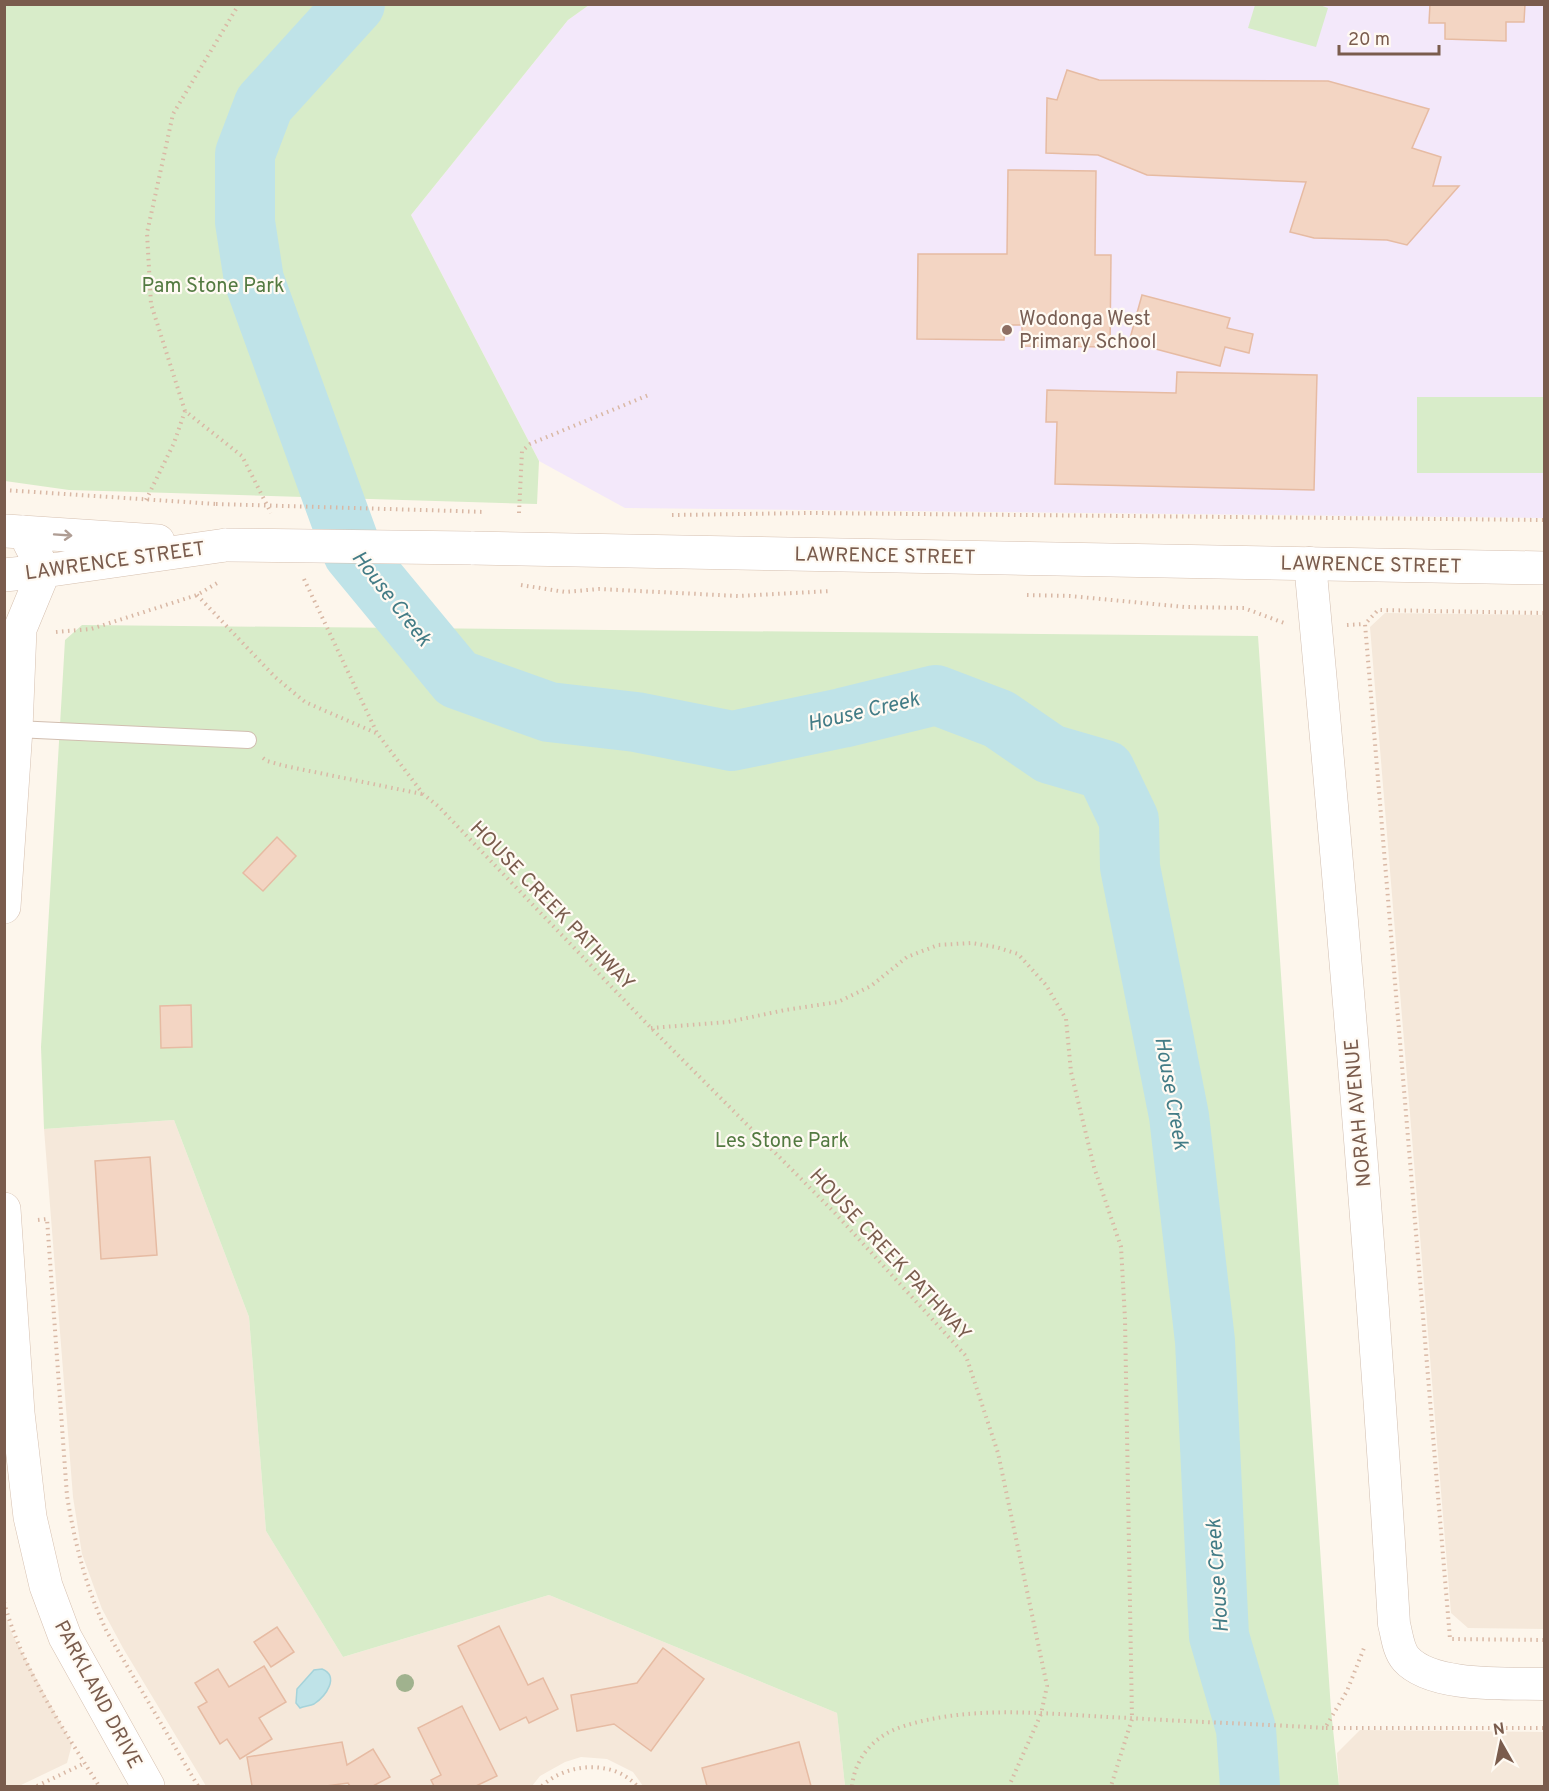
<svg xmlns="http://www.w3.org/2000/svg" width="1549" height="1791" viewBox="0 0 1549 1791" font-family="Overpass,sans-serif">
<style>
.residential{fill:#f5e8da}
.education{fill:#f3e8fa}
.green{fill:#d8ecc9}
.water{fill:#bfe3e8;stroke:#a5d3da;stroke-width:1.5}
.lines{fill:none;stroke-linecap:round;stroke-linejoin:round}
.river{stroke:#bfe3e8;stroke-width:60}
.building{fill:#f3d5c3;stroke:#e6bba3;stroke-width:1.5}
.lane-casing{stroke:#d1beb0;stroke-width:18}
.street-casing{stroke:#d1beb0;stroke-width:33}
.secondary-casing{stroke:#d6c0b0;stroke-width:34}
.path{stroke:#d9b8a5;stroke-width:4;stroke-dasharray:1.5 4.5;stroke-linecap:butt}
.lane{stroke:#fff;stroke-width:16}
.street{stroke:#fff;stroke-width:32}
.secondary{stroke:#fff;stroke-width:33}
.secondary-bridge-casing{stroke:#d6c0b0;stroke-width:34;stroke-linecap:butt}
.path-bridge{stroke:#d9b8a5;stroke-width:4;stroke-dasharray:1.5 4.5;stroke-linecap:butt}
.secondary-bridge{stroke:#fff;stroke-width:33}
.tree{fill:#a0b28e}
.oneway{stroke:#af9d94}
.education-dot{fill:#8d6e63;stroke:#fffaf3;stroke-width:2}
.labels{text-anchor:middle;stroke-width:4.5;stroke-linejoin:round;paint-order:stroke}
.park-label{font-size:20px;fill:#537a41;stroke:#fffaf3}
.education-label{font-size:20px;fill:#785e54;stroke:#fffaf3;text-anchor:start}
.street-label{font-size:20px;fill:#7a5c4d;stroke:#fffaf3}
.water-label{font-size:21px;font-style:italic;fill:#437c86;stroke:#fffaf3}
</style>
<rect width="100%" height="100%" fill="#fdf6ec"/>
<!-- residential -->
<path class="residential" d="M1385,613L1544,615V1629L1468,1628L1451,1613L1370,627Z
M174,1120L249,1317L266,1531L343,1657L549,1595L837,1713L845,1786H643L633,1772L607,1759L581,1757L565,1762L540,1776L532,1786H206L123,1648L102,1609L82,1554L73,1497L44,1129Z
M4,1610L11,1632L72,1744L67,1763L19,1786H5Z
M1360,1730L1544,1732V1786H1339L1337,1753Z"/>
<!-- education -->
<path class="education" d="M589,5H1544V518L625,508L539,461L411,215L568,20Z"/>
<!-- green -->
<path class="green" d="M1317,4L1328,8L1316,47L1248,28L1255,5Z
M4,5H589L568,20L411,215L539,461L537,504L69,490L5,481Z
M1417,397H1544V473H1417Z
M82,625L1258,636L1331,1710L1339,1786H845L837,1713L549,1595L343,1657L266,1531L249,1317L174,1120L44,1129L41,1047L65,640Z"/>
<!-- water -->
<path class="water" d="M322,1669C340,1676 326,1696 314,1704C310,1706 304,1706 300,1708L296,1703L297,1689L314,1670Z"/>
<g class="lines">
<!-- river -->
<path class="river" d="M355,4L264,104L245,154V222L254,280L353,553L457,679L549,712L636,722L732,741L842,718L936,695L999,719L1050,754L1105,770L1129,820L1130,867L1179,1116L1205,1341L1219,1636L1246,1729L1250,1786"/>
</g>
<!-- building -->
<path class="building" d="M1430,4H1525L1524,22H1506V41L1445,39V23H1429Z
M1067,70L1099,80L1328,81L1429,109L1412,148L1441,157L1433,186H1459L1407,245L1387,240L1314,238L1290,232L1306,182L1147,175L1098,155L1046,153L1047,98L1057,100Z
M1008,170L1096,171L1095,255H1111L1110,347L1022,346V325H1005L1004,340L917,339L918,254H1007Z
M1142,295L1230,318L1227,328L1253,334L1249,353L1225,347L1220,366L1129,342Z
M1177,372L1317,375L1314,490L1055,484L1057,422H1046L1047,390L1176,393Z
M277,837L296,856L263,891L243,873Z
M191,1005L192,1047L161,1048L160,1006Z
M150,1157L157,1255L101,1259L95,1161Z
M499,1626L528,1685L543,1678L558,1709L529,1723L526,1717L500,1730L458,1646Z
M277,1627L294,1652L271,1667L254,1642Z
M663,1648L704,1679L651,1751L614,1724L577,1731L571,1695L637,1683Z
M264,1666L286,1702L259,1718L272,1739L240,1759L227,1739L220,1744L198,1707L207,1702L195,1683L218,1669L229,1687Z
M462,1706L497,1776L476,1786H434L431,1780L441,1775L418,1728Z
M342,1742L347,1765L373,1749L390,1777L373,1786H350L348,1783L326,1786H252L247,1757Z
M799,1742L811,1786H707L702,1768Z"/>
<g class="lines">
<!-- lane casing -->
<g class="lane-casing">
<path id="lane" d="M16,729L248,740"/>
</g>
<!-- street casing -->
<g class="street-casing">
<path id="street" d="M1310,563C1343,917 1373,1270 1394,1624C1397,1635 1398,1650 1406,1659C1432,1688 1508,1683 1544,1684"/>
</g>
<!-- secondary casing -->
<g class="secondary-casing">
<path id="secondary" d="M6,531L158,541
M471,548L1544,568
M4,575L44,571L226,545
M4,907L16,729L20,629L44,571L24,532
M4,1209L18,1413L30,1517L46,1586L65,1637L148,1786"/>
</g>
<!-- path -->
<path class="path" d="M239,4L173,114L147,233L151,304L185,411L242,456L271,513
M4,490L216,504
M146,500L174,443L185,411
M456,511L485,512
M519,513L522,451L530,444L651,394
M672,515L811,513L1544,520
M304,579L377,733L423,794L438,806L651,1028L834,1212L966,1356L998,1453L1047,1686L1041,1714L1009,1786
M521,585L565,592L599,589L738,596L831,591
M197,595L275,677L305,702L376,733
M1027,595L1070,596L1185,607L1244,608L1284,623
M1544,613L1378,610L1365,624L1450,1639L1544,1640
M1347,625L1365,624
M56,632L91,629L197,595L219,582
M263,758L267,761L285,766L422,794
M651,1028L728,1022L785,1010L838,1002L871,986L907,957L938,945L971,943L996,947L1018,954L1046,985L1066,1019L1071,1072L1094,1167L1121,1247L1125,1319L1132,1719L1111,1786
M38,1220L47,1219L67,1496C75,1544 86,1588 107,1632L198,1786
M4,1602C22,1669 63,1728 99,1786
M1326,1728H1544
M37,1786L85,1763
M542,1786C566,1763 613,1759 637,1786
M852,1786C855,1758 874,1736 901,1727C974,1703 1054,1715 1129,1718C1194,1722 1260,1724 1325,1728L1347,1691L1364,1648"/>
<!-- lane -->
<use href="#lane" class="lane"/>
<!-- street -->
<use href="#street" class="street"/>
<!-- secondary -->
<use href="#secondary" class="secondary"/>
<!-- secondary-bridge casing -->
<g class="secondary-bridge-casing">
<path id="secondary-bridge" d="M226,545L471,548"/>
</g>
<!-- path-bridge -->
<path class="path-bridge" d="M216,504L456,511"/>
<!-- secondary-bridge -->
<use href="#secondary-bridge" class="secondary-bridge"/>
</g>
<!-- trees -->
<circle class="tree" cx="405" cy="1683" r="9"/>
<!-- one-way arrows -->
<defs><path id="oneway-shaft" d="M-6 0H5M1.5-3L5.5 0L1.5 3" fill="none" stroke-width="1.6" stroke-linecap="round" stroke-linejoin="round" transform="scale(1.5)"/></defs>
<use class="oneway" href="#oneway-shaft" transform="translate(63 535) rotate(4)"/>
<!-- markers -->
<circle class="education-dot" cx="1007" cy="330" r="6"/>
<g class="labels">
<!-- park labels -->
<g class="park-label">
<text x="213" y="292">Pam Stone Park</text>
<text x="782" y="1147">Les Stone Park</text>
</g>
<!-- education labels -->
<g class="education-label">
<text x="1019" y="325">Wodonga West<tspan x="1019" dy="23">Primary School</tspan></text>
</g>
<!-- street labels -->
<g class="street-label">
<text transform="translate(885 555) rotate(1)" y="7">LAWRENCE STREET</text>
<text transform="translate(115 560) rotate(-8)" y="7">LAWRENCE STREET</text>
<text transform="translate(1371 564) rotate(1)" y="7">LAWRENCE STREET</text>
<text transform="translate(553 905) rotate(46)" y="7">HOUSE CREEK PATHWAY</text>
<text transform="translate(1357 1113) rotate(-95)" y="7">NORAH AVENUE</text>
<text transform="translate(891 1254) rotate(47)" y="7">HOUSE CREEK PATHWAY</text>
<text transform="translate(99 1694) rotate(62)" y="7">PARKLAND DRIVE</text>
</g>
<!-- water labels -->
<g class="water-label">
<text transform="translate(392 598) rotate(52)" y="7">House Creek</text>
<text transform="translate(863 711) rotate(-13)" y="7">House Creek</text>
<text transform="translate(1172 1093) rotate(80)" y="7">House Creek</text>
<text transform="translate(1217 1576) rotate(-94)" y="7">House Creek</text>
</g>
</g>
<!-- border -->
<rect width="1549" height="1791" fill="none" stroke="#7a5c4d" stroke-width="12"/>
<!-- north arrow -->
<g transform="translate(1501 1743) rotate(351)" stroke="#fffaf3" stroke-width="4.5" paint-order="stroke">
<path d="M0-4.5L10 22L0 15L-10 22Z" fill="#7a5c4d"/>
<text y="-9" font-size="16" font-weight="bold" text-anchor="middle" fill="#7a5c4d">N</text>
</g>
<!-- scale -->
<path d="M1339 45v9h100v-9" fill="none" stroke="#7a5c4d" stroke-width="3"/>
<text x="1348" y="45" font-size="18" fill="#7a5c4d" stroke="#fffaf3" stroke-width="4.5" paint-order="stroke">20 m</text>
</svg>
